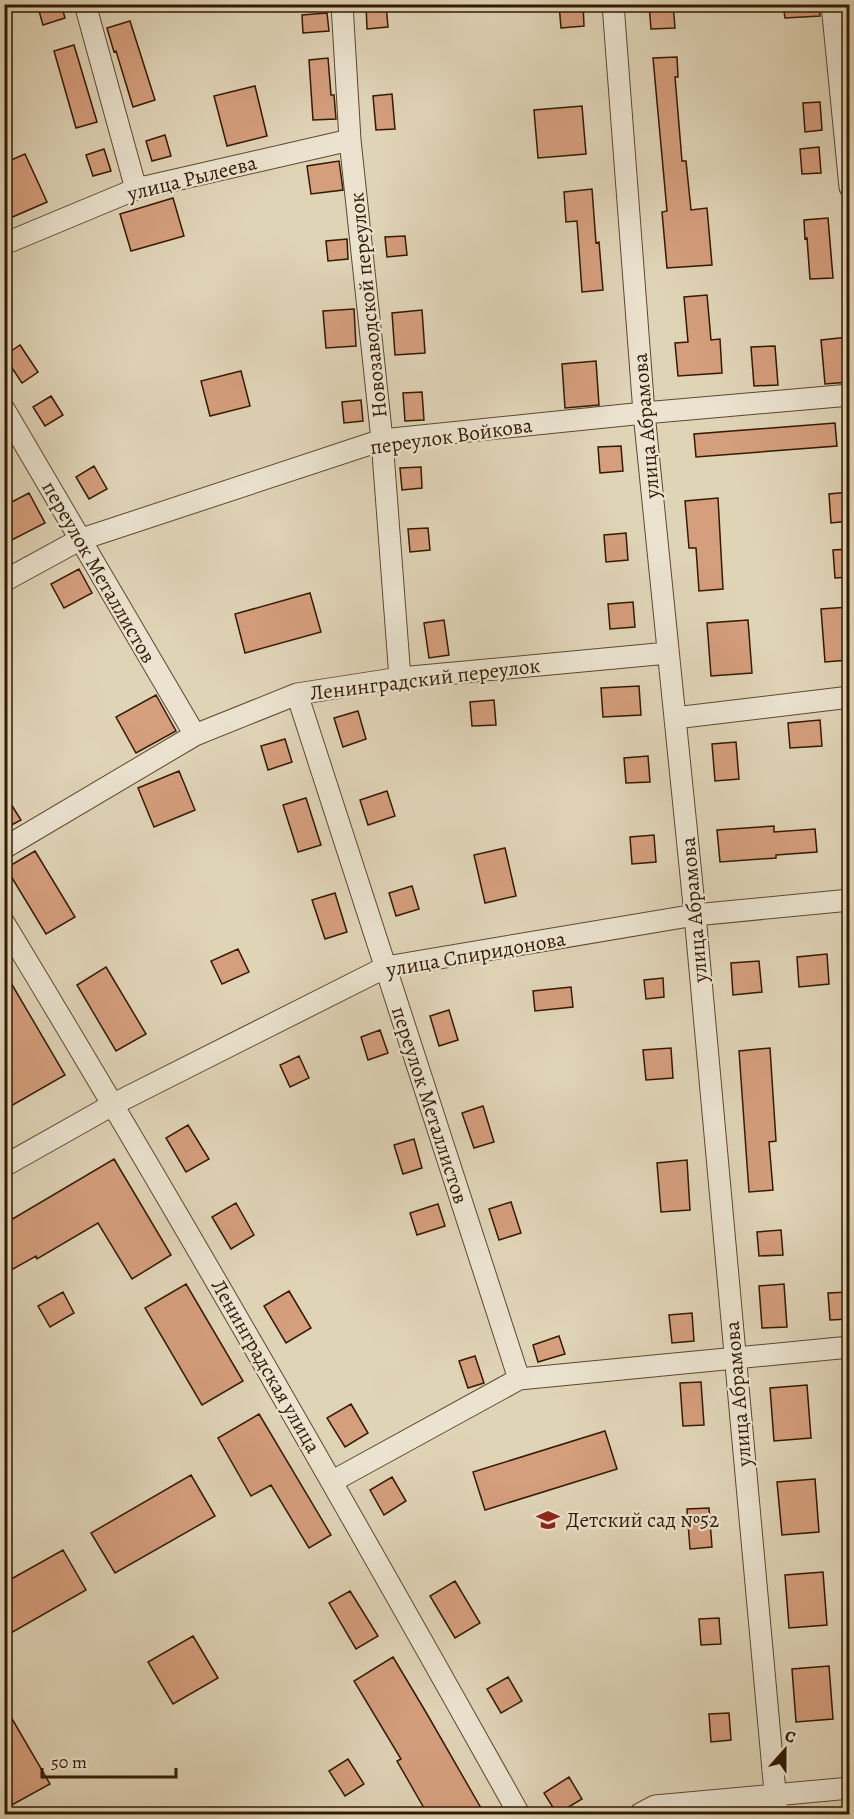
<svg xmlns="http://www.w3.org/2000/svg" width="854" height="1819" viewBox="0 0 854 1819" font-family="Alegreya,serif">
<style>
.building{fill:#d59e7d;stroke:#331a01;stroke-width:1.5}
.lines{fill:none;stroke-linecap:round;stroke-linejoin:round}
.minor-casing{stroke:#5e482e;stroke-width:23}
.minor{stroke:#ebe3d0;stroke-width:21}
.labels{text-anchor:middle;stroke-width:4.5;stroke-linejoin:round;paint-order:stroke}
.street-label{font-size:21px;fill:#331a01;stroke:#ebe3d0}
.poi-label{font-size:21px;fill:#331a01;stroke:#ebe3d0;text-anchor:start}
</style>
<rect width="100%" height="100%" fill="#e0d4b7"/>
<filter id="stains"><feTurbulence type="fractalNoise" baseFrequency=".00333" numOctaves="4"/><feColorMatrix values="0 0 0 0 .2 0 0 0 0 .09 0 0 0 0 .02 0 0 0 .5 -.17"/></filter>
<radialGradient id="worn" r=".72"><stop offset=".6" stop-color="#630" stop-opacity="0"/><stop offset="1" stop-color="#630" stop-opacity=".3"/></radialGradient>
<!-- building -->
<path class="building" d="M37,4H61L65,18L43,25Z
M366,4H386L388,27L367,29Z
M559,4H583L584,26L561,28Z
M649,4H673L675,28L651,29Z
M783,4H819L820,16L785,18Z
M327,13L329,31L303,33L302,15Z
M130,21L155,100L133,107L116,51L114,52L107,28Z
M74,45L97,122L76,128L54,51Z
M677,57L678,77H675L682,161H686L691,210L707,208L712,265L667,268L662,212L667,211L653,58Z
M328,58L331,95H334L336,119L313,120L309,60Z
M255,86L267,136L227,146L214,96Z
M392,94L395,129L376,130L373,96Z
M820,102L822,130L805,132L803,103Z
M582,106L586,154L538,158L534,110Z
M165,135L171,156L152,161L146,141Z
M819,147L821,173L802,174L800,149Z
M104,149L111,171L93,176L86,155Z
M25,154L47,202L8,219L4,210V163Z
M339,161L343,190L311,194L307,166Z
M592,189L596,243L599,242L603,290L582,292L577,221L566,222L564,192Z
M173,198L184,236L131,251L120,214Z
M828,218L833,278L810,279L807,238L805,239L804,220Z
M405,236L407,255L387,257L385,237Z
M347,239L348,259L328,261L326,241Z
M707,295L711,340L720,339L722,373L678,376L675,343L688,342L684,297Z
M354,309L356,346L326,348L323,311Z
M422,310L425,353L395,355L392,313Z
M848,337L849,382L825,384L821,340Z
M20,345L38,372L22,383L4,356Z
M775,346L778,385L754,386L751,347Z
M596,361L599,405L565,408L562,364Z
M241,371L250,406L210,416L201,381Z
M422,392L424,420L405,421L403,393Z
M51,396L63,415L45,426L33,407Z
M361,400L363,421L344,423L342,402Z
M835,423L837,446L696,457L694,434Z
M621,446L623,471L600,473L598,447Z
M94,466L107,489L89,499L76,477Z
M421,467L422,488L402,490L400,468Z
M849,492V521L831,523L829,494Z
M29,493L45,523L4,544V506Z
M718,498L723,589L699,591L696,548H689L685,501Z
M428,528L430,550L410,552L408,529Z
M626,533L628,560L606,562L604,535Z
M849,549V577L835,578L833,550Z
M79,569L92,593L64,608L51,584Z
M310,593L321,632L245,653L235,614Z
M633,602L635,627L610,629L608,604Z
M849,607V660L825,662L821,609Z
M444,620L449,655L429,658L424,623Z
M748,620L752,673L711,676L707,623Z
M639,686L641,715L603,717L601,688Z
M156,695L176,731L136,753L116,717Z
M494,700L496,725L472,726L470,702Z
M358,711L366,739L343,747L334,718Z
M820,720L822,746L790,748L788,723Z
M285,739L292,762L268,770L261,746Z
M736,742L739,779L715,781L712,744Z
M648,756L650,782L626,783L624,758Z
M179,771L195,810L154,827L138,788Z
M387,791L395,816L368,825L360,800Z
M4,793L21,820L4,829Z
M306,798L321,845L298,852L283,805Z
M774,826V832L815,829L817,852L776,855V858L720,862L717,830Z
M654,835L656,862L632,864L630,837Z
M505,848L516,896L485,903L474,855Z
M35,851L75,917L46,934L6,868Z
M412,886L419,909L396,916L389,893Z
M335,893L347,932L325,939L312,900Z
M238,949L249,972L222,984L211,961Z
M827,954L829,984L799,987L797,957Z
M759,961L762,992L733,995L731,963Z
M106,967L146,1034L116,1051L77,985Z
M4,971L65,1075L4,1110Z
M663,978L664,997L646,999L644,980Z
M571,987L573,1007L535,1011L533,991Z
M449,1010L458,1040L439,1046L430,1016Z
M380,1030L388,1053L368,1060L361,1037Z
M671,1048L673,1078L646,1080L643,1050Z
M770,1048L776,1141L769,1142L773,1190L749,1192L739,1051Z
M299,1056L309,1078L290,1087L280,1065Z
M483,1106L494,1142L474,1148L462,1113Z
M188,1125L209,1159L186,1172L166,1138Z
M414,1139L422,1168L403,1174L394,1145Z
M114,1159L171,1255L132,1279L98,1223L37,1259L36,1256L4,1274V1224Z
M687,1160L690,1210L661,1212L657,1163Z
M511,1202L521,1233L499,1240L489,1209Z
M236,1203L254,1235L231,1249L212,1217Z
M438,1204L445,1226L417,1235L410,1213Z
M781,1230L783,1255L759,1256L757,1232Z
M186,1284L243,1381L202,1405L145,1308Z
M784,1284L787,1327L762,1328L759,1286Z
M289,1291L311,1328L286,1343L264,1306Z
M63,1292L74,1313L50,1327L38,1306Z
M849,1292V1319L830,1320L828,1293Z
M692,1313L694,1341L672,1343L669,1315Z
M559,1336L565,1354L538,1362L533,1345Z
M475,1356L484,1383L468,1388L459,1361Z
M701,1382L704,1425L683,1426L680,1383Z
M807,1385L811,1438L774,1441L770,1388Z
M351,1404L368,1433L345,1447L327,1418Z
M259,1414L331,1535L309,1548L271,1485L251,1496L218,1438Z
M605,1431L617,1469L485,1510L473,1472Z
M191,1475L215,1516L115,1573L91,1533Z
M392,1477L406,1501L384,1515L370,1490Z
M815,1479L819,1532L782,1535L777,1482Z
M709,1508L712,1547L690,1549L687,1509Z
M63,1550L86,1590L4,1637V1583Z
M823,1572L827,1625L789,1628L785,1575Z
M455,1581L480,1623L455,1638L430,1596Z
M350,1591L378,1636L356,1649L329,1603Z
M719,1618L721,1644L701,1645L699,1619Z
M193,1636L218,1678L173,1704L148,1662Z
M393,1657L427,1714L485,1815H428L397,1761L401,1759L354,1681Z
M829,1666L833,1719L796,1722L792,1669Z
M508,1677L522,1701L501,1713L487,1689Z
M4,1705L50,1784L10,1806L4,1796Z
M729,1713L731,1740L711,1742L709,1714Z
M348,1759L364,1784L345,1796L329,1771Z
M569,1777L582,1799L557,1814L544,1793Z"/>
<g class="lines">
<!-- minor casing -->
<g class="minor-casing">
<path id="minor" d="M85,4L136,189
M342,4L350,140L382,440L400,678
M613,4L644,413L695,915L777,1814
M832,4L850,187
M4,244L136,189L350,140
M4,409L195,735
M4,581L79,540L382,440L644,413L850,395
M297,694L519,1379
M675,718L850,697
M4,848L195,735L297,694L400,678L668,653
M4,923C182,1217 352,1515 519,1814
M4,1166L114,1104L386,967L695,915L850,900
M333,1481L519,1379L850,1347
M640,1814L655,1806L850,1788"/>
</g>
<!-- minor -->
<use href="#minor" class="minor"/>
</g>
<!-- icons -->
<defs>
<g id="school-bare" transform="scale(1.8)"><path d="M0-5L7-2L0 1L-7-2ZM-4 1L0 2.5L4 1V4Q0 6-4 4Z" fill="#8f2418" stroke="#ebe3d0" stroke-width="2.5" paint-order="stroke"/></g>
</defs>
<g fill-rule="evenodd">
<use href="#school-bare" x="548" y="1520"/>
</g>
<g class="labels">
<!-- street labels -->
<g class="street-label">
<text transform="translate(192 178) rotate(-14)" y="7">улица Рылеева</text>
<text transform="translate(368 305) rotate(-96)" y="7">Новозаводской переулок</text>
<text transform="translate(646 426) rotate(-95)" y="7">улица Абрамова</text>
<text transform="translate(451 436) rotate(-8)" y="7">переулок Войкова</text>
<text transform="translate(99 572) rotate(60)" y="7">переулок Металлистов</text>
<text transform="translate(425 679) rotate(-7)" y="7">Ленинградский переулок</text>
<text transform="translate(694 910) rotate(-95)" y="7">улица Абрамова</text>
<text transform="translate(476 954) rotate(-10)" y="7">улица Спиридонова</text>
<text transform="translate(430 1105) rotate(72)" y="7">переулок Металлистов</text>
<text transform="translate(266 1366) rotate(60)" y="7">Ленинградская улица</text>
<text transform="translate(738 1394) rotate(-95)" y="7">улица Абрамова</text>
</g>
<!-- poi labels -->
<g class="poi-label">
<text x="566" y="1527">Детский сад №52</text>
</g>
</g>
<!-- margin -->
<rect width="854" height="1819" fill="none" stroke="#e0d4b7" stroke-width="24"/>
<rect x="6" y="6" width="842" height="1807" fill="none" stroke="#331a01" stroke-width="3"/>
<rect x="12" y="12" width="830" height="1795" fill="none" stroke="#331a01" stroke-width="1.5"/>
<!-- north arrow -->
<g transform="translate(785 1750) rotate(21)" stroke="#ebe3d0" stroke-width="4.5" paint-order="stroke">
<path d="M0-4.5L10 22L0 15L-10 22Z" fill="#331a01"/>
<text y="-9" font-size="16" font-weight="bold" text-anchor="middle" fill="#331a01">С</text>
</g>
<!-- scale -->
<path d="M42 1768v9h134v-9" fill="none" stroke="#331a01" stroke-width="3"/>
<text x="51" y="1768" font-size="18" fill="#331a01" stroke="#ebe3d0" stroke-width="4.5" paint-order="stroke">50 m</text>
<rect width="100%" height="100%" filter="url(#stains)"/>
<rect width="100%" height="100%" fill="url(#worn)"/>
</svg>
